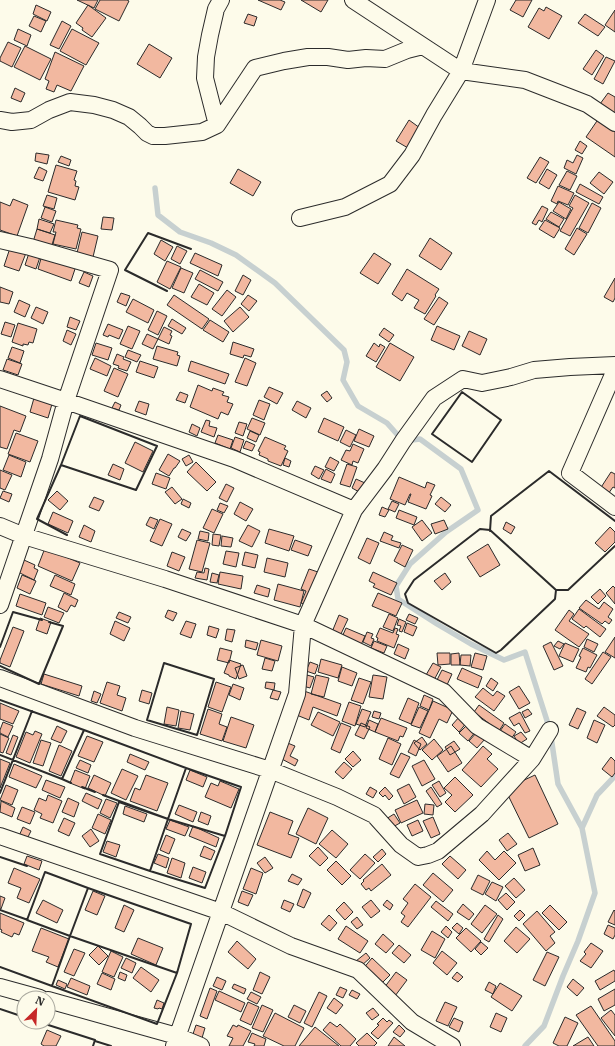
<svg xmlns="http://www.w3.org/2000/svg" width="615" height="1046" viewBox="0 0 615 1046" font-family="'IBM Plex Serif',serif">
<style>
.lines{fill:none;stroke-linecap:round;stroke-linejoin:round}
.stream{stroke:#c7d0d0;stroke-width:5.5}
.building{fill:#f2b8a0;stroke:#2b2b2b}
.minor-casing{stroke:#2b2b2b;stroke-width:18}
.minor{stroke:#fdfbea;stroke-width:16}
.wall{stroke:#2b2b2b;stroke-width:2}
</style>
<rect width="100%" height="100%" fill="#fdfbea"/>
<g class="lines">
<!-- stream -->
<path class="stream" d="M155,188L158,215L180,232L211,243L236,255L275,283L344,350L347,362L343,380L358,406L387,423L403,441L420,439L461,469L478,510L446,532L410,564L396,586L398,599L437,624L471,644L504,660L525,652L550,730L558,784L582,828L595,893L578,941L563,976L544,1026L525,1046
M582,828L597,795L615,776"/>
</g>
<!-- building -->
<path class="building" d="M77,0H98L94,8Z
M100,0H127L129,1L119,21L95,9Z
M258,0H280L285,2L281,10Z
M301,0H328L321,12Z
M516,0H532L523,17L510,10Z
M36,5L51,12L47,21L33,14Z
M88,5L106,18L92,37L82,30L83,28L76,23Z
M546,7L562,16L549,39L528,27L539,8L544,11Z
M615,10V32L605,25Z
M248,14L257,17L254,26L244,23Z
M585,14L605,27L598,36L578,23Z
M34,16L46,21L41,32L29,26Z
M62,21L71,26L59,49L50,45Z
M18,29L31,35L27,46L14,40Z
M72,29L99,43L86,65L60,51Z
M8,42L21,48L12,67L0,61V58Z
M149,44L172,58L160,78L137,64Z
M25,46L51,59L40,80L14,67Z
M596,50L604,56L592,75L583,69Z
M55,52L84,66L71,91L57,85L54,92L46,89L49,81L45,79Z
M606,57L615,61L603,84L594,79Z
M15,88L25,93L21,102L11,98Z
M608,93L615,97V113L600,104Z
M599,118L615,128V157L586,137Z
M409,120L420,128L408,148L396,141Z
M580,141L587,146L582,154L575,150Z
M36,153L49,155L47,164L35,161Z
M577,155L583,158L576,174L564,168L567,160L573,163Z
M61,156L71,160L69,166L58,162Z
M540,157L549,162L536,183L527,178Z
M56,165L77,171L74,180L76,181L75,186L79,187L75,200L48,192Z
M39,167L47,171L43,181L34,178Z
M238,169L261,182L253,196L230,183Z
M547,169L557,175L549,189L539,183Z
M567,171L577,176L570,190L559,185Z
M599,172L613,182L604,194L590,183Z
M580,184L603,197L599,204L576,192Z
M558,186L574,193L568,205L558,201L557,204L551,201Z
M47,195L57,198L54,209L43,206Z
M575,195L589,203L570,236L560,231L573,208L569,206Z
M13,199L28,205L17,236L0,230V202L10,206Z
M559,202L571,209L566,219L553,211Z
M592,203L601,208L588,233L579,228Z
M542,206L548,209L542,222L539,220L536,225L532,223Z
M45,207L56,211L52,222L41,218Z
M551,212L564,219L559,227L546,219Z
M103,217L114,218L112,230L101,229Z
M39,219L54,224L50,233L37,229Z
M56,220L78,225L77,228L81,229L76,249L53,244L56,232H53Z
M545,220L560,228L554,238L539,229Z
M577,228L587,234L574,255L565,249Z
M37,229L55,235L51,248L33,242Z
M82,232L98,236L93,257L77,253Z
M430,238L452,253L441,270L419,256Z
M161,240L173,247L165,261L154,254Z
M177,246L187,251L180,264L171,259Z
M10,248L26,253L19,271L4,266Z
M29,253L40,257L36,269L25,265Z
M195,253L222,265L218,276L190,263Z
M374,253L391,264L378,284L360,273Z
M42,255L76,266L71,281L38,269Z
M167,261L181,267L170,289L157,282Z
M181,268L193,273L184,293L172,288Z
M407,269L439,289L435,295L436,296L425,314L414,308L419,300L407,293L402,301L392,294Z
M200,270L223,282L218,291L195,279Z
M84,272L93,276L89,287L79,283Z
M243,275L251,280L243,295L235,291Z
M615,278V298L613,302L604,297Z
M199,284L214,293L207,305L191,297Z
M0,287L13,292L9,304L0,302Z
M227,290L236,297L222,316L212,309Z
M121,293L130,296L126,306L117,302Z
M174,295L209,319L202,329L167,305Z
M248,295L257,301L249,311L241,304Z
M439,297L448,303L434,325L424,319Z
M133,299L154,310L148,323L126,312Z
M19,300L30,305L25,317L14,312Z
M36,307L48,312L43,324L31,318Z
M240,307L249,317L233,332L224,321Z
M157,311L167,316L158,335L148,330Z
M70,317L80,321L76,330L67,327Z
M172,319L186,328L182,334L168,326Z
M210,320L229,332L223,342L203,330Z
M5,322L15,325L11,337L1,334Z
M18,323L37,329L33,343L29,342L28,345L23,344V346L12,342Z
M108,324L123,330L119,339L109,335L108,337L103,335Z
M128,326L140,331L132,349L120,344Z
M437,326L460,336L454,350L431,340Z
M164,327L172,331L170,335L172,336L169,344L158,339Z
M384,328L394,335L389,342L379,335Z
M67,330L76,334L71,345L63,341Z
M469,331L487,339L480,355L462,346Z
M147,334L158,339L153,349L142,344Z
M233,342L254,349L251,357L244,355L243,358L230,354Z
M96,343L112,348L108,360L92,355Z
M374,343L379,347L380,344L385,347L376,362L366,356Z
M390,343L414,357L400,381L376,367Z
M157,346L178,352L177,355L180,356L177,366L153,359Z
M12,347L24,351L20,363L8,358Z
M128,350L141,355L137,362L125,357Z
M117,354L124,357L123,359L131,362L127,371L118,368L119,366L113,364Z
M95,358L111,366L107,376L90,369Z
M245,358L256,363L247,386L235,382Z
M7,359L22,364L18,375L3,370Z
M140,361L158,367L154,378L136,372Z
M191,361L229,374L225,384L188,371Z
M114,368L128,374L118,397L104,391Z
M198,385L212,391L213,388L224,392L222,395L229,397L227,402L233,404L228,415L221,412L218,419L190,407Z
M269,387L283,393L277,404L264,397Z
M327,391L332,398L327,402L321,395Z
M180,392L188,395L185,403L176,400Z
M34,398L52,404L48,418L30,412Z
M259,400L270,404L264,420L253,415Z
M139,401L149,404L146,415L135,411Z
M297,401L311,408L306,418L292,410Z
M115,402L121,405L119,410L112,408Z
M0,406L26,416L20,432L14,430L7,449L0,447Z
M252,418L265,423L260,435L247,429Z
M324,418L344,427L338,441L318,432Z
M206,420L210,421L209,426L217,428L214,437L201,432Z
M239,422L247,424L243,436L235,433Z
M192,424L200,428L197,436L189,432Z
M359,429L374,436L369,447L354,441Z
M346,430L356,435L350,447L340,442Z
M250,431L259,435L256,442L247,438Z
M16,433L38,441L30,462L8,454Z
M218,435L233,440L230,449L215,443Z
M235,437L244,440L240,452L231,448Z
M265,437L286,446L284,449L288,451L281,466L268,461V459L259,455L260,452L258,451Z
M246,441L255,445L252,451L243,448Z
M135,442L153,451L143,472L125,463Z
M353,444L364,449L358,463L353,461L352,465L341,460L346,450L350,451Z
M168,454L180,461L175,468H174L169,476L159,470Z
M9,455L26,462L21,477L3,470Z
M189,455L193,462L186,466L182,459Z
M330,457L339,462L334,471L325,467Z
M285,458L291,461L289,467L283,465Z
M196,462L216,482L207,491L187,472Z
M113,464L124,469L120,480L108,475Z
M347,464L357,467L350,487L340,484Z
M315,466L324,470L319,479L311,474Z
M326,469L335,474L331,483L321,479Z
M0,470L12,475L5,490L0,488Z
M611,472L615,474V488L613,487L606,497L598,492Z
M156,473L170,478L166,489L152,484Z
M399,477L425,488L427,482L435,485L430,495L432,496L426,509L408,502L411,494H410L405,505L390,499Z
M356,479L365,483L361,493L352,488Z
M226,484L234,488L227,502L219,498Z
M172,487L182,499L175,504L165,492Z
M3,491L12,494L9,502L0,498Z
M57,491L68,501L60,510L48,500Z
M94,497L104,501L99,511L89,507Z
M441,497L451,505L445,512L435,504Z
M183,499L191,503L189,508L181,504Z
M392,501L399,504L395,512L388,509Z
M240,502L253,509L246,521L234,514Z
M220,503L228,506L224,513L217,510Z
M382,507L389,510L385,517L379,515Z
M212,509L223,514L214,533L203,528Z
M399,510L417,517L414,525L396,518Z
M53,512L73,521L68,533L48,524Z
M150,517L158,520L154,529L146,525Z
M160,519L172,524L162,546L150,541Z
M422,520L432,533L422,541L412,527Z
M444,520L448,529L435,534L431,524Z
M506,522L515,527L511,534L503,529Z
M84,525L95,531L91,542L79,537Z
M248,525L260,531L252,547L239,541Z
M610,527L615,532V542L605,552L595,543Z
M182,529L191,533L186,541L178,537Z
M269,529L294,536L289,551L265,543Z
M200,531L209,533L208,541L198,539Z
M384,532L393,536L391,540L401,543L399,548L380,541Z
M213,534L221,535L219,546L212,545Z
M222,536L233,538L231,547L221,546Z
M367,538L379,543L370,564L358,558Z
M197,540L210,543L202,572L189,569Z
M295,540L312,546L308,556L291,550Z
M488,544L500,565L480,577L467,557Z
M402,545L413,550L405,567L394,561Z
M45,548L80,563L72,581L38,566Z
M226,551L239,553L236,567L223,564Z
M172,552L185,557L179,571L167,566Z
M245,552L258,555L255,568L242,565Z
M267,558L288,563L285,577L264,572Z
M24,560L35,565L34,568L38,570L34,580L18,572Z
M205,568L209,569L207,580L195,578L197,572L204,573Z
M309,569L318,572L306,605L301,603L306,591L301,589Z
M220,572L243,576L241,589L218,584Z
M373,572L397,583L391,595L373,587L375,584L369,581Z
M212,573L219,575L217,583L210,582Z
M445,573L451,582L442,590L434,581Z
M22,575L36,581L30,594L17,588Z
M55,575L75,584L71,595L50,586Z
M278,584L304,591L300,607L274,600Z
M257,585L270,589L268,597L254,593Z
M613,586L615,588V604L606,593Z
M600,589L606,596L598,604L591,597Z
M64,593L78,600L75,607L71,605L67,612L58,607Z
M378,593L402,603L396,616L372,606Z
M20,594L46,603L42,615L16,606Z
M586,600L599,609L604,602L613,609L608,617L612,620L609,624L605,621L602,624L579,608Z
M48,607L64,613L59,623L44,617Z
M579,609L606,629L600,637L586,626L584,628L572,619Z
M168,610L177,613L173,621L165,617Z
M569,610L574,614L569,621L589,634L579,647L555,630Z
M119,612L131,617L128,623L116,618Z
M389,614L398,618L393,631L383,627Z
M409,614L418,618L415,624L406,620Z
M339,615L348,619L340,636L332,632Z
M40,618L51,622L47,634L36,630Z
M399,619L406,622L402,632L399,631L401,626L397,625Z
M115,621L130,628L124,641L110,634Z
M186,621L196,624L191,638L180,634Z
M407,623L417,627L413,636L404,632Z
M209,626L219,629L216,638L207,635Z
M13,627L24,631L10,667L0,663V660Z
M346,628L365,636L361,645L342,637Z
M380,628L393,633L395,628L398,629L396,634L399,635L394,648L377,641L378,638L376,637Z
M227,629L235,630L232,642L225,640Z
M367,632L373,634L371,638L374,639L371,646L363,642Z
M615,637V658L605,652Z
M587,639L598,644L594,652L584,647Z
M246,640L258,643L256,650L245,647Z
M261,640L282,646L278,661L257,655Z
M374,641L387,646L384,653L371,648Z
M558,641L564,644L560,649L554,646Z
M551,642L563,666L554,670L543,646Z
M565,643L579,649L573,662L559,656Z
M398,644L409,649L405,659L394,654Z
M220,648L232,651L229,663L217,660Z
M583,648L597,655L590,668L588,667L586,672L576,668L581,657L579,656Z
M603,652L611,657L592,684L585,679Z
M437,653H450V664L438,665Z
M459,653L460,665H451V654Z
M475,653L487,656L483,670L471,667Z
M461,655H471L470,666L460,665Z
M265,658L275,661L272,671L262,669Z
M321,659L342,665L338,678L318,672Z
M229,660L241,664L236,679L229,676V675L224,673Z
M310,662L318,665L315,674L306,671Z
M433,663L441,667L434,680L426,675Z
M243,665L247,676L239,679L235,668Z
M342,667L357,673L352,686L338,681Z
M462,668L482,677L478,688L457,679Z
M442,670L452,674L447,685L437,680Z
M44,674L82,686L79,696L41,684Z
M307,675L314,677L310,688L303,686Z
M316,675L329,678L324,697L311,694Z
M373,675L387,677L383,699L369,697Z
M359,678L371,682L363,704L351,700Z
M491,678L498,683L493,691L486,686Z
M107,682L120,686L117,695L126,698L122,711L100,703Z
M216,682L231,687L222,712L208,707Z
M266,682L275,683L274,690L265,688Z
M233,684L244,688L240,700L229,695Z
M519,686L530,703L519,709L509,692Z
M483,688L493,696L497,691L505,696L494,711L475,697Z
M142,690L152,693L149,704L139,701Z
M273,690L281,692L278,700L270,698Z
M94,691L101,694L97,703L91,701Z
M304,691L341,704L337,716L313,707L309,720L294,714Z
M424,695L433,699L429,710L420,706Z
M408,698L419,703L411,724L399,719Z
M433,701L453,710L447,723L439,719L430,738L419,733Z
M349,702L361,706L355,726L342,721Z
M0,703L19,711L13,724L0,719Z
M479,705L504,723L499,731L474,712Z
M167,707L179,710L176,726L164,724Z
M419,707L428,711L420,728L411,725Z
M604,707L615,715V725L613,727L597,716Z
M577,708L586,712L578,729L569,725Z
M208,709L222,714L219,724L227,727L222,741L200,734Z
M362,709L371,712L365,727L356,724Z
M528,709L532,714L525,718L522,712Z
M181,711L194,714L190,730L178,728Z
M374,711L381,713L379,719L372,717Z
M318,712L340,722L333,736L311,725Z
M520,712L530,731L525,733L519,723L514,726L509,718Z
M460,716L467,722L459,732L452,725Z
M231,717L254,725L246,748L223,741Z
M381,718L407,728L403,737L400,736L398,741L375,732Z
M369,720L378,724L375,732L366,728Z
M594,720L605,725L597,743L587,738Z
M3,722L13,726L8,737L0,733V730Z
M341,723L351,727L340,753L331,749Z
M361,723L370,727L364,739L355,735Z
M468,724L476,731L468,741L459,733Z
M505,724L516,732L511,739L500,731Z
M57,726L67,731L61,743L51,739Z
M35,731L42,734L30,763L16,757L26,732L33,735Z
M477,732L485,739L477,748L469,741Z
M521,732L527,739L519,744L514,736Z
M0,734L9,738L3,753L0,752Z
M13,735L18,737L11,755L6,753Z
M87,736L103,742L94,762L78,756Z
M422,737L427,744L420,750L414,743Z
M388,738L401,744L392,765L379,759Z
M434,739L443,750L432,760L422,750Z
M41,740L51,743L43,766L33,763Z
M414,740L421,744L416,756L408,752Z
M454,741L460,749L450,755L445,747Z
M285,742L295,746L290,756L298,760L295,766L278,757Z
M59,745L72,751L61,776L49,771Z
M451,746L462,763L448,772L437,756Z
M483,746L492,754L487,759L498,769L481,787L462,770Z
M353,751L361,760L353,767L345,759Z
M401,753L410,757L399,778L390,774Z
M130,754L149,762L145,770L127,762Z
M611,757L615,761V773L612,777L602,769Z
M0,759L10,763L0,788Z
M80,760L91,765L88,773L76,768Z
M424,760L435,779L422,786L412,766Z
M344,762L352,769L343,779L335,772Z
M14,764L42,776L36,788L9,777Z
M122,769L138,776L126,800L111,793Z
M75,770L90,776L85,789L70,783Z
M190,770L207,777L203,787L186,780Z
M94,775L111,783L105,796L88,788Z
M146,775L168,783L157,811L130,801L135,788L140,790Z
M535,775L558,824L529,838L505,789Z
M455,777L473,795L455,812L445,802L452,795L444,788Z
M46,780L65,787L60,798L42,790Z
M220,781L239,789L231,808L205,797L211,783L218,786Z
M439,781L446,793L440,797L432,785Z
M409,784L416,797L404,804L397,790Z
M6,785L18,790L12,805L0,800Z
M370,787L377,791L373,798L366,794Z
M385,787L393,796L389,800L385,795L383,797L379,793Z
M431,787L442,804L437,807L426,791Z
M86,793L102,800L98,809L82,801Z
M48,795L62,801L53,823L40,818L42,814L34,810L39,798L46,801Z
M68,798L79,803L74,817L62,812Z
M106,799L117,803L110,818L100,813Z
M417,800L423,813L401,823L395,810Z
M1,801L15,808L12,817L0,812Z
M425,804L434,805L433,815L424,814Z
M179,805L197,812L193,822L175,814Z
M125,806L147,814L144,822L123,814Z
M22,807L35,812L30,824L17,819Z
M308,808L328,818L316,844L296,834Z
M201,812L211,816L208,825L198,821Z
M270,812L293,821L288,834L299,838L291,858L257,845Z
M98,814L111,820L105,834L92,828Z
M394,814L400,823L391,828L386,819Z
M433,817L440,834L431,838L423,821Z
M64,818L75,823L69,836L58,831Z
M170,820L189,827L185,836L166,829Z
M418,820L423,831L412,836L407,825Z
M193,826L219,838L216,847L189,836Z
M23,827L31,831L26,841L18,838Z
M91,829L99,841L90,847L82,836Z
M332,830L348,844L336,858L319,844Z
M508,833L517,844L507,851L499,840Z
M166,835L175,839L169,854L160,850Z
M107,841L120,845L116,857L103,852Z
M204,846L215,851L211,860L200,856Z
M318,847L328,858L320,866L309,856Z
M533,848L540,865L525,871L518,855Z
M382,849L386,854L378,862L373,857Z
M487,851L495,860L504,851L516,863L499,880L479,860Z
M158,854L169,858L166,868L154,863Z
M365,854L375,863L360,879L350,870Z
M27,856L42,861L39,870L24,864Z
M450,856L466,870L458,879L442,864Z
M265,857L273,868L265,873L257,863Z
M172,858L185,863L181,878L167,873Z
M336,861L351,876L342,885L327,870Z
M382,864L391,875L371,891L369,888L366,890L361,884L364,881L363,880Z
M193,867L206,872L202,883L189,878Z
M14,868L40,879L29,903L17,898L21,888L8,883Z
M251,868L263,873L256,894L243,889Z
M433,873L453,890L443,902L423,885Z
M292,874L302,879L298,885L288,881Z
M478,875L490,881L483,895L471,889Z
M514,878L525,890L516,898L505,886Z
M492,882L503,887L496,901L485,894Z
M415,884L431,897L408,927L401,922L405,916L401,913L408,903L403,899Z
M303,889L311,893L304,908L297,905Z
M93,891L105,896L97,915L85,910Z
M242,891L253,895L248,906L238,902Z
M506,893L515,902L507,910L498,900Z
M0,896L5,898L1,909H0Z
M43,900L63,910L57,923L36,913Z
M284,900L294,904L290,912L281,908Z
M371,900L380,911L371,918L362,907Z
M387,900L393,905L390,910L383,905Z
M436,901L453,914L448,921L431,907Z
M344,902L353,912L345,920L336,910Z
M463,904L474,914L469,920L457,912Z
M124,905L134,910L124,932L115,928Z
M485,905L497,914L482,933L471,924Z
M550,905L567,922L559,930L542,913Z
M520,910L525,915L519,921L514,916Z
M614,910L615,911V925L608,922Z
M537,911L555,932L550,936L555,943L546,951L523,924Z
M0,913L24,923L19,935L14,933L12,937L1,932L2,930L0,929Z
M329,915L337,923L330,931L321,924Z
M498,915L503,919L489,942L484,939Z
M357,917L363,925L357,929L351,922Z
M457,923L463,928L459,934L452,928Z
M608,925L615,928V935L613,939L604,934Z
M346,926L368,941L360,953L338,939Z
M446,926L452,932L448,938L441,932Z
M516,927L530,939L517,953L504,941Z
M41,928L69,939L58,967L46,962L49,957L32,951Z
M466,928L481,941L471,952L456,938Z
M432,931L445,939L435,958L421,950Z
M383,934L394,944L386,953L375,944Z
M138,938L163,948L156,965L131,954Z
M237,941L256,959L248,969L228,952Z
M481,942L488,948L481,955L475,949Z
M591,943L603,951L591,968L580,961L586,954L584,952Z
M399,945L411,955L404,963L392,953Z
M98,946L108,956L99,965L89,955Z
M74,949L85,953L74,976L64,972Z
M111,951L123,957L114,977L102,972Z
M442,951L457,963L447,975L433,963Z
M547,952L559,957L545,986L533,980Z
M366,953L370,958L361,966L356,961Z
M126,958L136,963L132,973L121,968Z
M372,958L390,975L379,986L362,970Z
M141,967L159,980L151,992L133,978Z
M614,970L615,972V981L600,990L595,981Z
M120,972L127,975L125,981L118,978Z
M260,972L270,977L262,994L253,990Z
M396,972L407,980L395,996L384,988Z
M457,972L463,977L458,982L452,978Z
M102,973L115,979L111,990L97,984Z
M217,977L226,981L222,990L213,986Z
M71,978L90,986L87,995L67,987Z
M573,979L584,988L577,996L567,987Z
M58,980L67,984L65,989L56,985Z
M489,982L496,986L493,994L485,990Z
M500,983L522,996L512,1011L491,997Z
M234,984L246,989L244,994L232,988Z
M340,987L347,990L343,998L336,995Z
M210,988L217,991L207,1019L200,1016Z
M615,989V1005L604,1011L598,999Z
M352,990L360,994L357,999L349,995Z
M219,991L245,1003L241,1012L215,1000Z
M251,992L261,997L257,1004L247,999Z
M319,992L327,996L312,1027L304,1023Z
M334,998L343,1005L336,1014L327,1008Z
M157,1000L164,1003L162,1009L159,1008L158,1009L154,1008Z
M248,1002L259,1007L251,1025L240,1020Z
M445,1002L457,1007L448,1026L436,1021Z
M262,1005L273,1010L263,1032L252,1028Z
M294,1005L306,1011L300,1023L288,1017Z
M591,1006L615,1041V1046H598L576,1015Z
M373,1008L379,1015L372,1020L366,1013Z
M611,1010L615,1015V1036L601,1018Z
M275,1013L304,1028L295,1046H284L263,1036Z
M496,1013L507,1018L501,1032L490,1027Z
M565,1017L578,1023L567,1046H559L553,1043Z
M383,1018L387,1022L389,1020L393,1023L378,1039L371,1033L379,1025L377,1024Z
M454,1018L463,1022L459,1032L449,1027Z
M330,1022L337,1027L340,1024L356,1039L350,1046H341L323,1030Z
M196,1025L205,1028L202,1038L193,1034Z
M233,1025L237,1027L238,1025L251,1031L243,1046H229L233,1038L227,1036Z
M399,1025L405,1031L400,1037L393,1032Z
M315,1027L339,1046H299Z
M47,1030L61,1036L56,1046H44L41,1044Z
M252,1033L266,1039L264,1046H254L255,1044L248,1042Z
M367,1033L377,1043L374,1046H359L356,1043Z
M394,1037L405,1046H388Z
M588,1037L594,1046H573Z"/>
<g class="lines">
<!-- minor casing -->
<g class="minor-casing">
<path id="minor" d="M353,0L461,71L525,80L587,104L615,123
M0,120L12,122L31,120L49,110L70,102L94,105L113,110L129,117L140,126L147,133L153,136H165L202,132L217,125L255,68L284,61L308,57H328L348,60L366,58L385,59L407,50L423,46
M217,125L205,78L206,57L210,35L216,9L221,0
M300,218L345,207L390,184L412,155L434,115L461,71L487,0
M0,240L30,247L110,270L66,401L50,459L0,605
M615,370L570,473L615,507
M0,379L66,401L234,459L354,510L303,625L297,694L174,1046
M354,510L385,469L403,441L434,398L463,379L482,383L511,377L534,370L570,367L615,365
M0,526L24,536L165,579L303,625L444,692L477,726L532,759
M0,678L135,728L270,770L337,797L374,815L401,845L418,857L428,855L438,851L482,814L532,759L550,730
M0,836L221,912L291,946L358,970L412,1022L452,1046
M0,987L40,998
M48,1000L177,1036L201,1046"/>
</g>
<!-- minor -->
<use href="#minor" class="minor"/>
<!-- wall -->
<path class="wall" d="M167,291L125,270L148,233L191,249
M462,392L501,420L472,462L432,434Z
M80,416L157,446L136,490L61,465Z
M61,465L37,519L67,535
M480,529L490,530L556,590L555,599L501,650L496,653L408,603L405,594L414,580Z
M490,531L491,516L549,471L615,521
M556,590H568L615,546
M0,647L13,612L42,620
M164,663L214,679L197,735L147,720Z
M0,666L39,684L63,626L49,622
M0,700L84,730
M0,755L62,779
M186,768L241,787L225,836L168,819Z
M71,783L62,779L84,730L186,768L168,819L119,802
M82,787L95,792
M0,793L32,711
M103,795L168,819L150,871L100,854L119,802
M168,819L225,836L205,888L150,871Z
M0,857L27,866
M45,872L88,888L70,936L27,920Z
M88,888L191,924L177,973L70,936Z
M0,910L28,920
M70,936L177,973L157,1024L52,986Z
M0,967L52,986
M0,1009L24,1017
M39,1022L95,1040L93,1046
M95,1041L111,1046"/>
</g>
<!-- north arrow -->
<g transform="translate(36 1010) rotate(24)"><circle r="19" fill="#fdfbea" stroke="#a9a89e"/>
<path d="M0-3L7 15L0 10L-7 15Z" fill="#c62828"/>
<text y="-6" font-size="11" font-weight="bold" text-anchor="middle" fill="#2b2b2b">N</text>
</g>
</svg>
